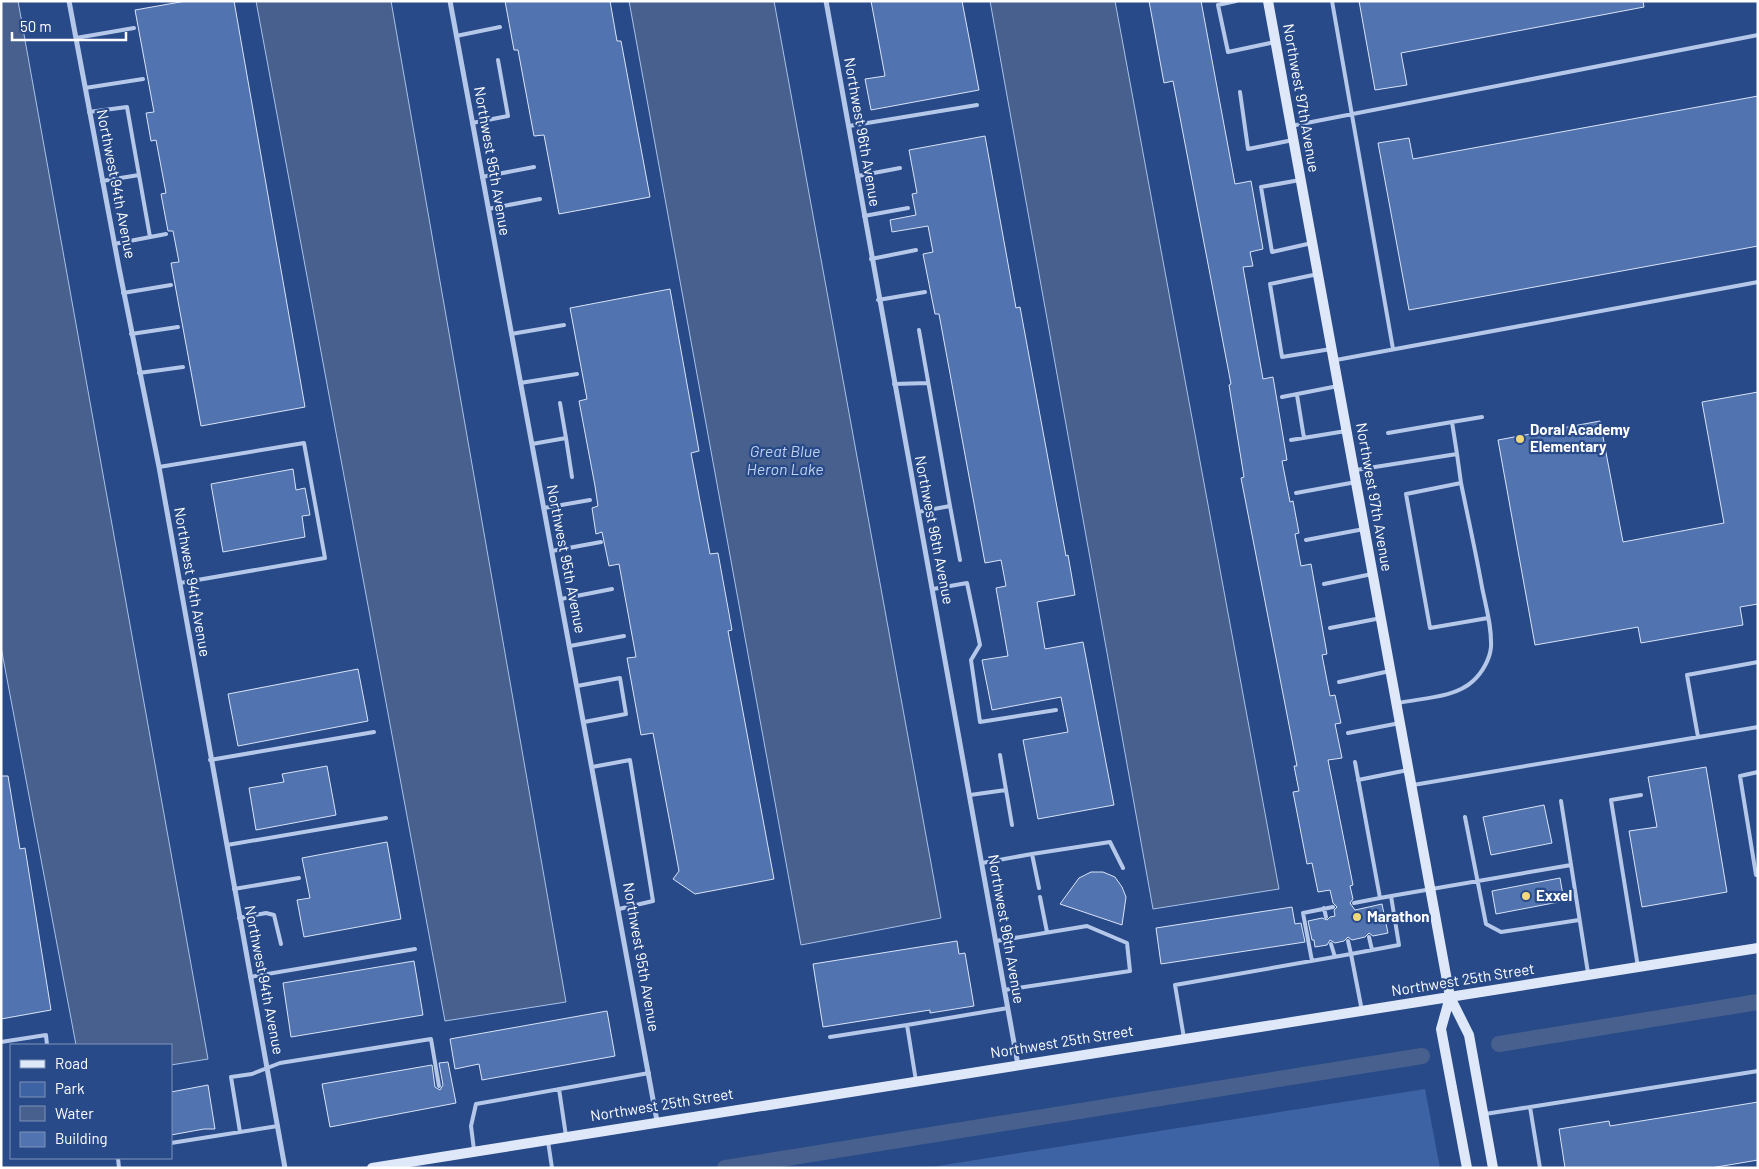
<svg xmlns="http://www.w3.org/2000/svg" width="1759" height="1169" viewBox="0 0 1759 1169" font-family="Barlow,sans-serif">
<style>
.green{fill:#3d63a5}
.water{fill:#47608d;stroke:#aac2e9}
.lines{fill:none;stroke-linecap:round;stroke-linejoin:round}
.canal{stroke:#47608d;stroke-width:16}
.building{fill:#5173b0;stroke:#d9e4f7}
.lane{stroke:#b5c8e9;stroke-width:4}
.street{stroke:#b5c8e9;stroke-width:5}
.secondary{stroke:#dfe8f8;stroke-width:10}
.poi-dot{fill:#f1d87b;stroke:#284a89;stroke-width:2}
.labels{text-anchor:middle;stroke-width:4.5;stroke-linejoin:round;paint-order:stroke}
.street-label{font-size:15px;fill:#fff;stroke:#284a89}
.poi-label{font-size:15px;font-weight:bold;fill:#fff;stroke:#284a89;text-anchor:start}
.water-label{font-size:16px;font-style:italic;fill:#c1d3f0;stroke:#284a89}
</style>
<rect width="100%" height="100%" fill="#284a89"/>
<!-- green -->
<path class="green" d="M1425,1089L1440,1168H925Z"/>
<!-- water -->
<path class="water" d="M1,1H18L208,1059L171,1065V1045H76L1,647Z
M256,1H391L566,1002L445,1021Z
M629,1H774L941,918L801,945Z
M990,1H1115L1279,889L1153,909Z"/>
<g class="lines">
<!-- canal -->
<path class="canal" d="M1499,1044L1758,1002
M725,1168L1422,1056"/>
</g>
<!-- building -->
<path class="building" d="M186,1H234L305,407L201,426L171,263L179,262L173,231H168L161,194L166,193L156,140L151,141L146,113L154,112L135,10Z
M505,1H610L617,41H621L650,197L559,214L544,135L534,136L518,50H514Z
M871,1H962L979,90L871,110L865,79L885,76Z
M1149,1H1201L1235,184L1251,181L1263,249L1250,252L1253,266L1243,267L1263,379L1273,377L1287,460L1282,461L1290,502L1293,501L1299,533L1295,534L1301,566L1311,564L1327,654L1322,655L1330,696L1335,695L1341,723L1335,724L1342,758L1328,760L1353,885L1350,886L1353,899L1350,903L1355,910L1382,904L1388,933L1373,936L1369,933L1365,937L1352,940L1348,937L1344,941L1335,943L1330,940L1327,945L1315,947L1314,940H1312L1308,921L1322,918L1327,920L1330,917L1335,916L1334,910L1337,907L1333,903L1330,890L1318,892L1312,863L1307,864L1293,792L1299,791L1294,766H1297L1241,478L1244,477L1229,385L1231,384L1173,81L1164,83Z
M1359,1H1643L1644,7L1401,53L1407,85L1375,90Z
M1758,96V246L1409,310L1378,143L1409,138L1413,159Z
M985,136L1016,308L1020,307L1066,556L1068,555L1075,595L1037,602L1045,649L1083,642L1114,805L1038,819L1023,740L1068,732L1061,697L992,710L982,660L1008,656L996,588L1006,586L1001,560L985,563L939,314H935L923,254L933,252L928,226L892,232L890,220L916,215L912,194L917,193L909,150Z
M670,289L699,451L691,453L710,554L718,553L732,630L728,631L774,879L695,894L673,879L679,871L653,733L641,735L627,658L636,657L619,564L609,566L602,532L596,534L592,508L598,506L595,486L579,401L587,399L570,308Z
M1758,392V604L1740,607L1743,625L1641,643L1638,627L1535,645L1498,440L1600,421L1623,542L1724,523L1702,402Z
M293,469L296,490L305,488L310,515L302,516L305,537L223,552L211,484Z
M358,669L368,721L238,746L228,694Z
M327,766L336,815L256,830L249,788L284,782L282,774Z
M1706,767L1727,892L1642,907L1629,831L1657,827L1648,777Z
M1,776H8L20,849L25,848L51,1010L1,1019Z
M1544,805L1552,843L1491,855L1483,817Z
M387,842L401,919L304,937L297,900L310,898L302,858Z
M1091,872H1103L1115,877L1122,887L1126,897L1122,925L1060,904L1079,878Z
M1560,878L1564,901L1496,914L1492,891Z
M1292,907L1295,924L1301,923L1305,942L1161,964L1156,928Z
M957,941L959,954L965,953L974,1006L930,1013V1010L823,1027L813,964Z
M414,961L423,1015L291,1037L283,983Z
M607,1011L615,1056L482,1080L479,1064L455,1069L450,1039Z
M448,1062L456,1103L330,1127L322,1084L432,1065L435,1087L440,1090L443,1085L439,1063Z
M208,1085L215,1129H204L171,1135V1092Z
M1758,1102V1160L1711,1168H1565L1559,1129L1609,1121L1610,1126Z"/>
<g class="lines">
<!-- lane -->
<path class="lane" d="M1236,1L1218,5L1228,52L1275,42
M1332,1L1393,349
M456,36L500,27
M76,38L134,28
M85,88L143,79
M1240,92L1248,149L1293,140
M89,112L127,107L139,175
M472,123L508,116L498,60
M849,126L977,105
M1291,126L1758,35
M858,176L900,168
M482,177L534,167
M1300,180L1261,187L1272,252L1312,243
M102,181L139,175L150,237
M488,209L540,199
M864,216L908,208
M114,244L166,234
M871,259L916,250
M1318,274L1270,284L1282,357L1331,349
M123,293L171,285
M878,300L925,292
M919,330L950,506
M131,334L178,327
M511,334L564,325
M1336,360L1758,282
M139,373L183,367
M520,383L577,374
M894,384L928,383
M1297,395L1304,438
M1282,397L1338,386
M560,403L566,438
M1452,422L1482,417
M1291,440L1346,431
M532,444L566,438L572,477
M1457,454L1461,483
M159,467L304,443L325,558L180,583
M1356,470L1457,454L1452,422L1388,433
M1296,493L1356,482
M544,508L590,500
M918,512L950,506L960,560
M1306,540L1364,529
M552,551L601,542
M1324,584L1372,574
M933,589L967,583L980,645L971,660L980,722L1056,710
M561,599L612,589
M1330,628L1381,618
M570,646L624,636
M1339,682L1390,671
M577,686L620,678L626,714L584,722
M1398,703C1422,698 1455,698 1473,681C1482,673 1490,659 1491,647C1492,627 1486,607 1482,587C1476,553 1468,518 1461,483L1406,494L1430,628L1488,618
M1348,733L1400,723
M1698,737L1687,675L1758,662
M1000,755L1006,790
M210,760L374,732
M1355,762L1380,898L1391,896
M592,767L630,760L653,901L619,909
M1758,772L1740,776L1756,875H1758
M1358,780L1408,770
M1413,785L1758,727
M970,795L1006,790L1012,825
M1561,801L1588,973
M1465,817L1486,924L1501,932L1579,920
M227,845L386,818
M1032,854L1110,842L1123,868
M982,863L1032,854L1039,888
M234,889L299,878
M1040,897L1047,932
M1354,903L1380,898
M1324,908L1326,917
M239,918L266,913L274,915L281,944
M1369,937L1372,950
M996,941L1087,926L1127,943L1130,971L1004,990
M1348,941L1351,954L1399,945L1391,896L1571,865
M1331,944L1335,957
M1312,961L1303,913L1333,907
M1638,967L1611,800L1641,795
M250,977L415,949
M907,1025L1008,1008
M830,1037L907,1025L916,1081
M1184,1038L1175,985L1351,954L1362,1011
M1,1042L46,1035L47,1045
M559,1089L566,1136
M1485,1114L1530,1107
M240,1132L231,1077L252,1074L280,1063L431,1039L439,1086
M548,1141L552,1168
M171,1143L278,1126
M474,1150L471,1126L476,1104L649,1073
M118,1158L119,1168
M1540,1168L1530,1107L1758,1071"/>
<!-- street -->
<path class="street" d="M69,1L119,268L159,467L285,1168
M450,1L657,1121
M826,1L1018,1065"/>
<!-- secondary -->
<path class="secondary" d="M1268,1L1450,997L1469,1035L1493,1168
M1450,997L1441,1029L1467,1168
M372,1168L1758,948"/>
</g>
<!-- markers -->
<g class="poi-dot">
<circle cx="1520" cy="439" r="5"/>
<circle cx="1526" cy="896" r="5"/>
<circle cx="1357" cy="917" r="5"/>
</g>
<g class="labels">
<!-- street labels -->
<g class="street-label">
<text transform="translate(1301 98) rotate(80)" y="5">Northwest 97th Avenue</text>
<text transform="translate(862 132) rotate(80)" y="5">Northwest 96th Avenue</text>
<text transform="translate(492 161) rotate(80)" y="5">Northwest 95th Avenue</text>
<text transform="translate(116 184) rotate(79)" y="5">Northwest 94th Avenue</text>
<text transform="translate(1374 497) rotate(80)" y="5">Northwest 97th Avenue</text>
<text transform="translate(934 530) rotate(79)" y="5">Northwest 96th Avenue</text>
<text transform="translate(566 559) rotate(79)" y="5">Northwest 95th Avenue</text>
<text transform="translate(192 582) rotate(80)" y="5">Northwest 94th Avenue</text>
<text transform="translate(1006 929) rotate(80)" y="5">Northwest 96th Avenue</text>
<text transform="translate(641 957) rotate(80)" y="5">Northwest 95th Avenue</text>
<text transform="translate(264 980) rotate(79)" y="5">Northwest 94th Avenue</text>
<text transform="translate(1463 980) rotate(-9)" y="5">Northwest 25th Street</text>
<text transform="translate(1062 1042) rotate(-9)" y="5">Northwest 25th Street</text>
<text transform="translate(662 1105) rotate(-9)" y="5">Northwest 25th Street</text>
</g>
<!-- poi labels -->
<g class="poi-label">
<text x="1530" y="435">Doral Academy<tspan x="1530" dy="17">Elementary</tspan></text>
<text x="1536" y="901">Exxel</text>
<text x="1367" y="922">Marathon</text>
</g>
<!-- water labels -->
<g class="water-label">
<text x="785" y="457">Great Blue<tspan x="785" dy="18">Heron Lake</tspan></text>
</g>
</g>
<!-- border -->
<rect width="1759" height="1169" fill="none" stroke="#ffffff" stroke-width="5"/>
<!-- legend -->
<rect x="10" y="1044" width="162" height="115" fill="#284a89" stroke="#7e92b8"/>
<rect x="20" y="1060" width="25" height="8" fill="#dfe8f8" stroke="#7e92b8"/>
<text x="55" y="1069" font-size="15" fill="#ffffff">Road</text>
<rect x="20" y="1082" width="25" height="15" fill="#3d63a5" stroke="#7e92b8"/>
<text x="55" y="1094" font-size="15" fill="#ffffff">Park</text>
<rect x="20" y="1106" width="25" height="15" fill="#47608d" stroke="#7e92b8"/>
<text x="55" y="1119" font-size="15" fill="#ffffff">Water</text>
<rect x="20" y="1132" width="25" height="15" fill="#5173b0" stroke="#7e92b8"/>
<text x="55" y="1144" font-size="15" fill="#ffffff">Building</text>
<!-- scale -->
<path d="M12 32v8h114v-8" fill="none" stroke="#ffffff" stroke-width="2.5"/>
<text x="20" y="32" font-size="15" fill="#ffffff" stroke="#284a89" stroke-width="4" paint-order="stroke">50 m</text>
</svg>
